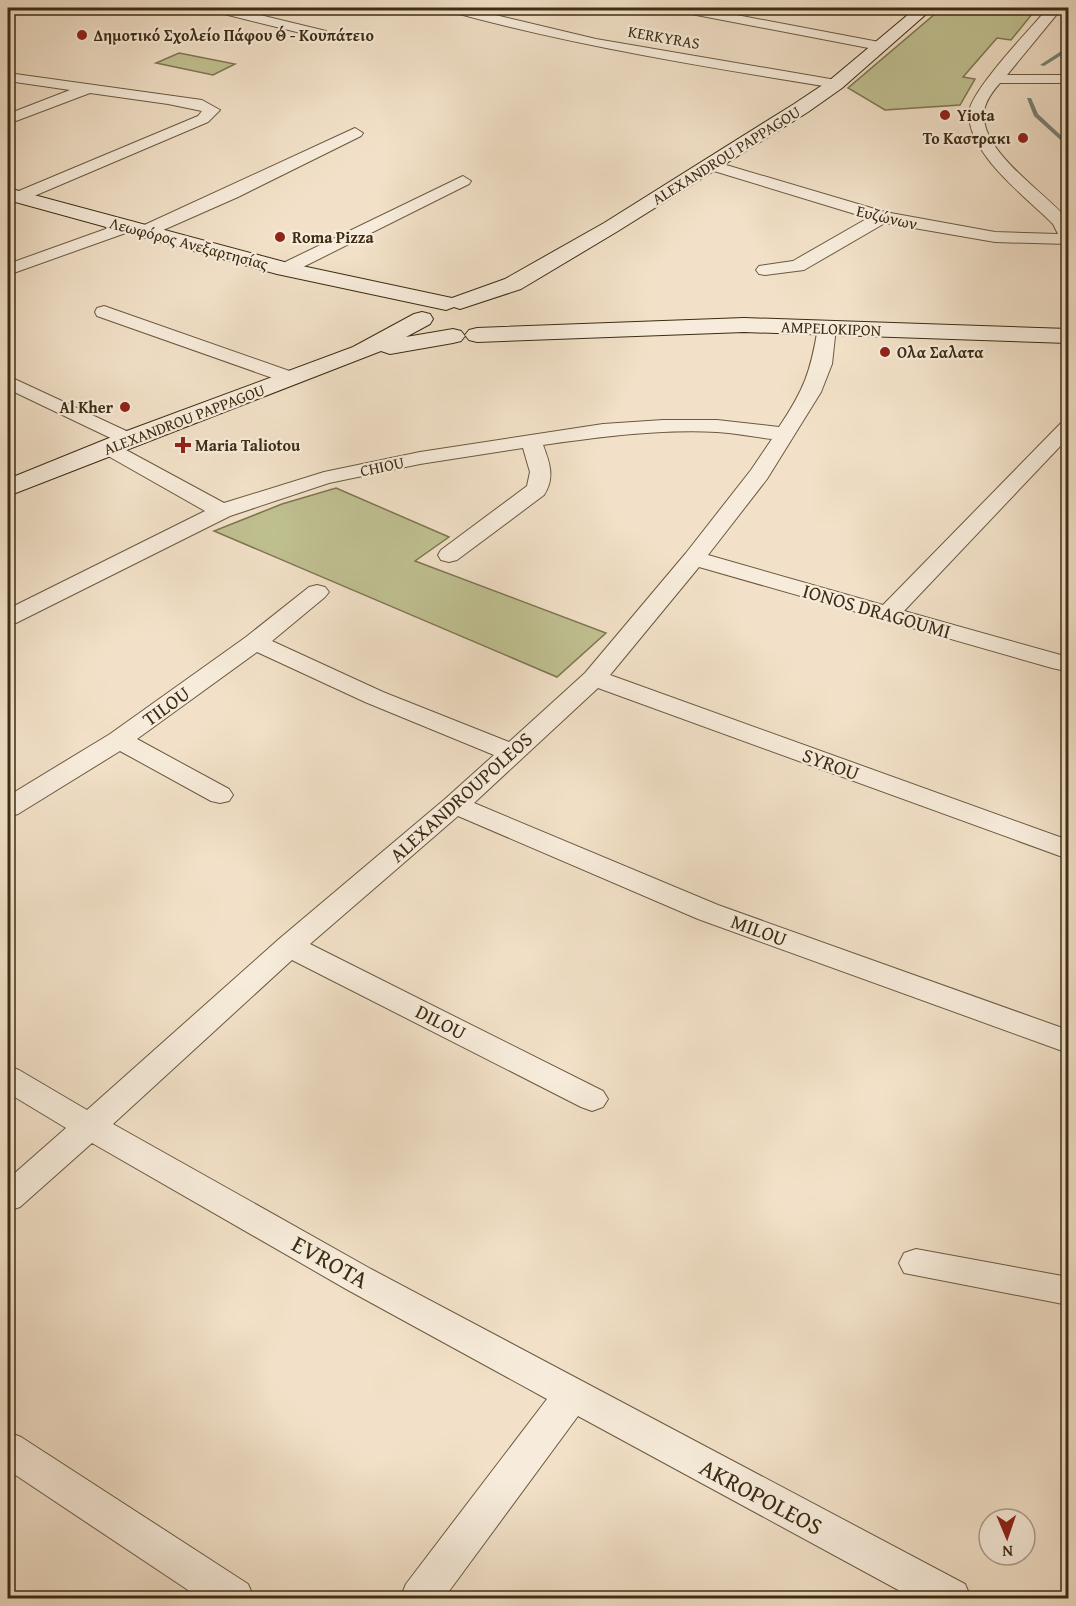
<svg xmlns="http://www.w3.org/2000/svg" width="1076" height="1606" viewBox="0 0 1076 1606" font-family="'Gentium Book Plus',serif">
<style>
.green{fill:#c0c192;stroke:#7e7652;stroke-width:1.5}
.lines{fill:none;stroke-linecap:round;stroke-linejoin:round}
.stream{fill:#768278;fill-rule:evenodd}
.street-casing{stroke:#6a5940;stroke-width:2}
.secondary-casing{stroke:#3c2c13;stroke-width:2}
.street{fill:#f7ecdb;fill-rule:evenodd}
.secondary{fill:#f7ecdb;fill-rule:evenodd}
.poi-dot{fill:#8f2418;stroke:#f7ecdb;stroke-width:2}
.labels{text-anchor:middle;stroke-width:4.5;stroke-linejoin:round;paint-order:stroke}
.far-poi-label{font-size:16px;font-weight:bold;fill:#3c2c13;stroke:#f7ecdb;text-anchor:start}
.far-street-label{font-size:16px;fill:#3c2c13;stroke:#f7ecdb}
.street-label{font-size:20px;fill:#3c2c13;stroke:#f7ecdb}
.near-street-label{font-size:24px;fill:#3c2c13;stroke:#f7ecdb}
</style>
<rect width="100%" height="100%" fill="#f2e1c8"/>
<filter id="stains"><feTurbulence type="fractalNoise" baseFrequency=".00333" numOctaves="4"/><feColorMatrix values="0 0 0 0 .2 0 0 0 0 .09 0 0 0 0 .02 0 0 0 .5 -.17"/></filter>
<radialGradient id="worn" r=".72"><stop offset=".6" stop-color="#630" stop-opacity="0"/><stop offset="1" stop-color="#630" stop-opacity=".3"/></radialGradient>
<!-- green -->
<path class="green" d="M942,8H1017L1033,13L1011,40L997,38L963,77L975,79L960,105L885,110L848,88Z
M179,53L235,64L213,75L156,63Z
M336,488L449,537L415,561L606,633L557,677L214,531L282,504Z"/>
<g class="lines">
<!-- stream -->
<path class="stream" d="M1066,48H1068V51L1044,66L1040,65Z
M1027,98H1031L1038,114L1068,142V145H1066L1034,116Z"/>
<!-- street casing -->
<g class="street-casing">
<path id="street" d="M210,8H231L326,31L328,34L321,38L212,11Z
M446,8H466L596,39L836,80L843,84L836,88C706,67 576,46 448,11Z
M674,8H700L879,42L886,46L879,50L681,12Z
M1048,8H1062L1007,75H1068V83H1000C993,91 985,101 984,112C980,152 1045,192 1068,220V244L995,242L885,223L804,270L765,275L759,274L756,270L759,266L793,261L868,218L704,168L702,165L704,162H716L885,212L995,232L1058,234L1053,224C1026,197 968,154 969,113C969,92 1032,27 1048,8Z
M8,73L202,100L220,110L208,122L20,202L12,197L14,193L198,116L202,111L168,104L90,93L8,124V114L70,90L8,81Z
M355,128L363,133L361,136L238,197L152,235H140L137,231L140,227Z
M463,176L471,181L469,184L291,273H279L276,269L279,265Z
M128,221L134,222L137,226L134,230L8,275V264Z
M104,306L298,374L301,378L298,382H284L97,316L95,312L97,308Z
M827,321L834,323L836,327L832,364L821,392L767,479L708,555L883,605L1061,423L1068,421V438L904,611L1068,657V669L1061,670L1052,668L699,567L610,675L1068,840V859L598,688L474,803L718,905L1068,1030V1053L698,919L458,816L310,944L603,1091L608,1099L603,1107L592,1111L581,1107L292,960L113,1124L371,1269L965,1584L971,1598H913L578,1416L444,1598H400L406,1584L547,1399L346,1289L92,1143L20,1207L8,1211V1179L66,1128L8,1093V1066L19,1070L87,1110L279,939L445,799L494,755L365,702L257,652L137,739L229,789L233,795L229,801L220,803L211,801L120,751L18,814L8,817V796L110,734L246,637L309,587L317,585L325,587L329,592L325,597L272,641L383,692L509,742L585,673L686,553L751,470L772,439C754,437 735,433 717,432C659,429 600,437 543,445C550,463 555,478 544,495L457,560L449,562L441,560L438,555L441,550L527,486L530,472L523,448L420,464L329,483L230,516L16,623L8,625V609L205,511L101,452L98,448L101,444L108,442L115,444L224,503L324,472L420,452L603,424L663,420H717L779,427C804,390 811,371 818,327L820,323Z
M8,376L135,435L138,439L135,443L128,445L121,443L8,389Z
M916,1249L1068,1277V1305L904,1273L899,1263L904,1253Z
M8,1432L21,1437L248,1584L254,1598H200L8,1470Z"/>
</g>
<!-- secondary casing -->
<g class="secondary-casing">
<path id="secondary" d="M916,8H933L842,88L808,112L618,231L521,289L460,309L454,307L446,310L277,274L8,200V188L288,263L452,298L505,279L604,223L794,104L830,80Z
M422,312L430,314L433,319L430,324L406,337L453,329L461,331L465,336L461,341L453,343L390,354L381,351L8,496V479L124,432L353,347L414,314Z
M744,318L1068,329V343L744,332L477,342L469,340L465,335L469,330L477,328Z"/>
</g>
<!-- street -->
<use href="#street" class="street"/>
<!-- secondary -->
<use href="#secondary" class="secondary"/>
</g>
<!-- markers -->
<g class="poi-dot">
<circle cx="82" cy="35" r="6"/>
<circle cx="945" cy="115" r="6"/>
<circle cx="1023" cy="138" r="6"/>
<circle cx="280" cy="237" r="6"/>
<circle cx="885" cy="352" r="6"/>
<circle cx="125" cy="407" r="6"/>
<path d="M180 436h6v6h6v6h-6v6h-6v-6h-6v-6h6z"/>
</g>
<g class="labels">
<!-- far-poi labels -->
<g class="far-poi-label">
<text x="94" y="41">Δημοτικό Σχολείο Πάφου Θ΄ - Κουπάτειο</text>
<text x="957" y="121">Yiota</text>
<text x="1011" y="144" text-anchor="end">Το Καστρακι</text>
<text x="292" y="243">Roma Pizza</text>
<text x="897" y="358">Ολα Σαλατα</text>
<text x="113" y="413" text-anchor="end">Al Kher</text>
<text x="195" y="451">Maria Taliotou</text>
</g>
<!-- far-street labels -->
<g class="far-street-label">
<text transform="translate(664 37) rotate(10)" y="6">KERKYRAS</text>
<text transform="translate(726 155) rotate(-32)" y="6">ALEXANDROU PAPPAGOU</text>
<text transform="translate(887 217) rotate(13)" y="6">Ευζώνων</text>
<text transform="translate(189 243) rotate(15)" y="6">Λεωφόρος Ανεξαρτησίας</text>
<text transform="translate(831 328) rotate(2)" y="6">AMPELOKIPON</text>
<text transform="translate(184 419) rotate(-21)" y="6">ALEXANDROU PAPPAGOU</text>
<text transform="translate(382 466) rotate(-12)" y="6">CHIOU</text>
</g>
<!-- street labels -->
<g class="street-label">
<text transform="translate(877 611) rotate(16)" y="7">IONOS DRAGOUMI</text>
<text transform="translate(166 706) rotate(-36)" y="7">TILOU</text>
<text transform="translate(831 764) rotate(20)" y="7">SYROU</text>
<text transform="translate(461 797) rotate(-42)" y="7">ALEXANDROUPOLEOS</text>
<text transform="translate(759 930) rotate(20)" y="7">MILOU</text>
<text transform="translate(441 1022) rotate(27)" y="7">DILOU</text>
</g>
<!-- near-street labels -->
<g class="near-street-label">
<text transform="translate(330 1262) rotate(29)" y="8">EVROTA</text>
<text transform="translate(761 1497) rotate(28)" y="8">AKROPOLEOS</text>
</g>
</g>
<!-- margin -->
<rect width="1076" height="1606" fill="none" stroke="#f2e1c8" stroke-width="30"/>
<rect x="9" y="9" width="1058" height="1588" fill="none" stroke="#3c2c13" stroke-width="3"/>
<rect x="15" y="15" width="1046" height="1576" fill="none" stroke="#3c2c13" stroke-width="1.5"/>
<!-- north arrow -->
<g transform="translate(1007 1537) rotate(178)"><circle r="28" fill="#f7ecdb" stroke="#ac9f8b" stroke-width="1.5"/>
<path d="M0-4.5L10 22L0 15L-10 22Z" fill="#8f2418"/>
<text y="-9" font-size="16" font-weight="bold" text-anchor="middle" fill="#3c2c13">N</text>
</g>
<rect width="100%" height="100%" filter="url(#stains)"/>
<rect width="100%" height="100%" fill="url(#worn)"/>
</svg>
